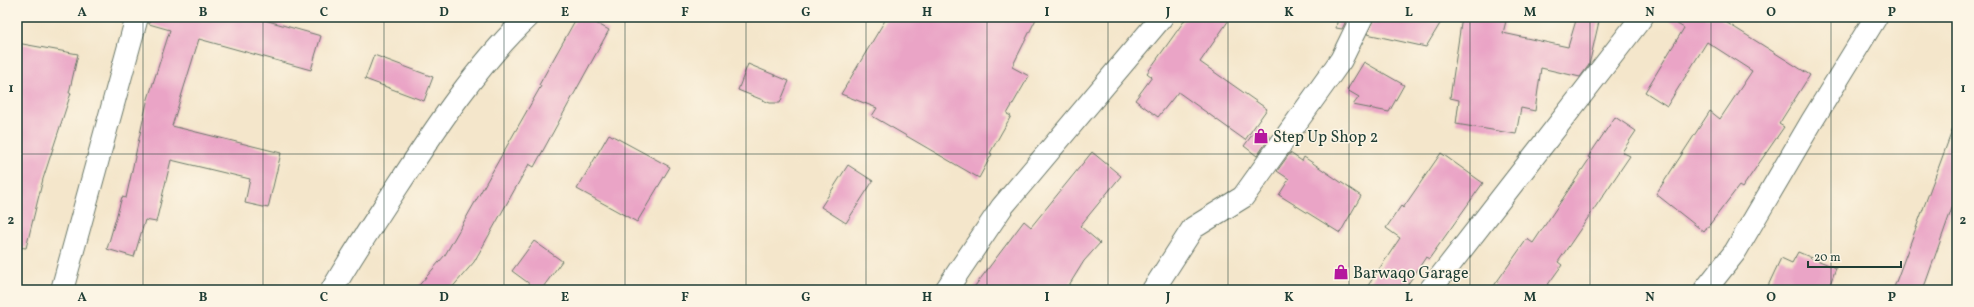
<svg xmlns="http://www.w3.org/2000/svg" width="1974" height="307" viewBox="0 0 1974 307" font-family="Vollkorn,serif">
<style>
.building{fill:#eaa4c6}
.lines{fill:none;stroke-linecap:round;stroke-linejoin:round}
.street-casing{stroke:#6a7869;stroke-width:24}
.street{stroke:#fff;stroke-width:22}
.grid{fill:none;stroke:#1f3d34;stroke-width:1;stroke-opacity:0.55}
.labels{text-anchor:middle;stroke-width:3;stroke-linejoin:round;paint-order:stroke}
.poi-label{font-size:16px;fill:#1f3d34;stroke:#fcf5e5;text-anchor:start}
.neatline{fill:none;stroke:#1f3d34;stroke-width:1.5}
.grid-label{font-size:13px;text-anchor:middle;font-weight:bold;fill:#1f3d34}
</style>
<rect width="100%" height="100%" fill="#fcf5e5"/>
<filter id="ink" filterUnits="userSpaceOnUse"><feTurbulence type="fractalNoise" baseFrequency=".025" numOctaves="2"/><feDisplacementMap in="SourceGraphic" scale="8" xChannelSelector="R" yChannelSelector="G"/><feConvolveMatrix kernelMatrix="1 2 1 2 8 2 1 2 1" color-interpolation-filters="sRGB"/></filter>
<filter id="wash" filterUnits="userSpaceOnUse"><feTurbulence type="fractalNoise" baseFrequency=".012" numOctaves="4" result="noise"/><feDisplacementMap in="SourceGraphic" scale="16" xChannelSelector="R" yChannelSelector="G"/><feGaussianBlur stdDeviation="0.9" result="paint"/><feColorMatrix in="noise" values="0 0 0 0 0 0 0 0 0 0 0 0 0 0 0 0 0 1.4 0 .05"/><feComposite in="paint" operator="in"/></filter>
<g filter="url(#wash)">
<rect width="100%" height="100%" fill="#f4e6cb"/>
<g id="blocks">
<!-- building -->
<path class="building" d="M150,17H254L321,36L311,70L199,39L172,126L281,153L268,208L245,203L250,179L171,160L156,222L145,220L134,257L107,249L122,197L126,198L147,102L170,30L149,24Z
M577,17H585L609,30L534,167L529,164L474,262L450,290H415L445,255L541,86L539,85Z
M887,17H1037L1012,67L1029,76L1007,114L1011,116L990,153L992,154L979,178L872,116L877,108L841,94Z
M1187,17H1231L1200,62L1267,109L1245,140L1178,92L1158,117L1135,100L1152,77L1147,73Z
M1338,17H1348L1342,29L1336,28Z
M1374,17H1444L1426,47L1367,34Z
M1462,17H1507L1503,33L1568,47L1577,17H1600L1589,65L1580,77L1541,68L1535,111L1521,108L1516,134L1456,124L1459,100L1450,98Z
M1666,17H1722L1721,19L1810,75L1779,124L1784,127L1742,188L1739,186L1704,232L1656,194L1710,111L1720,119L1752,71L1707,42L1667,106L1645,92L1684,28Z
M17,43L78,54L69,93H71L43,179L26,248L17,247Z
M374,55L433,77L424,101L365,79Z
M1364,62L1404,85L1389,112L1353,105L1359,97L1347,90Z
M748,64L789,81L780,103H770L738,90Z
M1615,117L1636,131L1622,152L1630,156L1558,262L1562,265L1544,290H1491L1527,239L1533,243L1590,158L1588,157Z
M1955,123H1957V194L1923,290H1893Z
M1258,127L1270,137L1257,156L1244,146Z
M609,134L670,167L637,222L577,189Z
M1092,152L1121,176L1080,226L1100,243L1084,261L1066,290H972L1024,221L1031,227Z
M1290,153L1302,161L1304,157L1361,196L1340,233L1279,195L1289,179L1277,171Z
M1441,153L1483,183L1429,259L1426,257L1404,290H1365L1400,238L1386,228L1401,206L1403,208Z
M848,165L873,181L846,223L821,207Z
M534,241L562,261L541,290H538L512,271Z
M1798,252L1836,268L1828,290H1766L1781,258L1792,263Z"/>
</g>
</g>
<g filter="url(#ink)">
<use href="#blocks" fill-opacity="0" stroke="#6a7869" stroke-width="1"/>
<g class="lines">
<!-- street casing -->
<g class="street-casing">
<path id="street" d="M62,290L137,17
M332,290C352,255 375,221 397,187C435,129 477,65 528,17
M946,290L1002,207L1162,17
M1153,290L1193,228L1243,197L1341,60L1362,17
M1430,290L1642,17
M1705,290L1735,252L1812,121L1876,17"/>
</g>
<!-- street -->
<use href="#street" class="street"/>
</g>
</g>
<!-- grid -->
<path class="grid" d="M143,17V290M263,17V290M384,17V290M504,17V290M625,17V290M746,17V290M866,17V290M987,17V290M1108,17V290M1228,17V290M1349,17V290M1470,17V290M1590,17V290M1711,17V290M1831,17V290M17,154H1957"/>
<!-- icons -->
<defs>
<g id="shop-bare" transform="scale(1.2)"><path d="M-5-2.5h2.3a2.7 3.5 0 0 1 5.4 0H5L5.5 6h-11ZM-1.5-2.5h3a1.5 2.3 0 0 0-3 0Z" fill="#b5179e" stroke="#fcf5e5" stroke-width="2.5" paint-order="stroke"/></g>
</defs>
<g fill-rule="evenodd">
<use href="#shop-bare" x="1261" y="136"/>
<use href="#shop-bare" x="1341" y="272"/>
</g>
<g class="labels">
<!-- poi labels -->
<g class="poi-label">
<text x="1273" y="142">Step Up Shop 2</text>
<text x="1353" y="278">Barwaqo Garage</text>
</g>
</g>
<!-- margin -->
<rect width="1974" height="307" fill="none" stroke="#fcf5e5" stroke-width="44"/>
<!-- scale -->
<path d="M1808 261v6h93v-6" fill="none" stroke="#1f3d34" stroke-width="2"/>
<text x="1814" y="261" font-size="12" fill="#1f3d34" stroke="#fcf5e5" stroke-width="3" paint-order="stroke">20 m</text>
<rect x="22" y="22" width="1930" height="263" class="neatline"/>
<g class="grid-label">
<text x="82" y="16">A</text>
<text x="203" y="16">B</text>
<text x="324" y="16">C</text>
<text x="444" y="16">D</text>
<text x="565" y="16">E</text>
<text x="685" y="16">F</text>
<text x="806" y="16">G</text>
<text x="927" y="16">H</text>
<text x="1047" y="16">I</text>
<text x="1168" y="16">J</text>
<text x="1289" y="16">K</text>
<text x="1409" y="16">L</text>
<text x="1530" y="16">M</text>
<text x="1650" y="16">N</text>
<text x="1771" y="16">O</text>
<text x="1892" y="16">P</text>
<text x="11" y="92">1</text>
<text x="1963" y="92">1</text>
<text x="11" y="224">2</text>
<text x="1963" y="224">2</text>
<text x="82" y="301">A</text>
<text x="203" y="301">B</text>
<text x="324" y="301">C</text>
<text x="444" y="301">D</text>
<text x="565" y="301">E</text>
<text x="685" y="301">F</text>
<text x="806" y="301">G</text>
<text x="927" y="301">H</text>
<text x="1047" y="301">I</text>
<text x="1168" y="301">J</text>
<text x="1289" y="301">K</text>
<text x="1409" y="301">L</text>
<text x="1530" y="301">M</text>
<text x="1650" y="301">N</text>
<text x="1771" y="301">O</text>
<text x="1892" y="301">P</text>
</g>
</svg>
